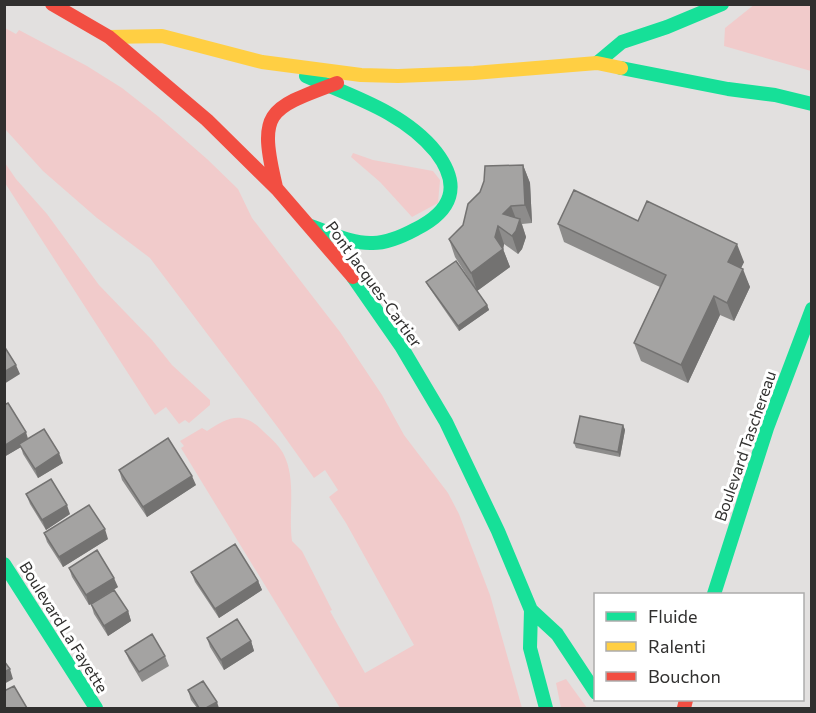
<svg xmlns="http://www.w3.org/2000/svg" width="816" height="713" viewBox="0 0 816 713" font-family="Commissioner,sans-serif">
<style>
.green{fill:#f1cbcb}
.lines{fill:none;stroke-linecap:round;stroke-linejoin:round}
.fast{stroke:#16e098;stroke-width:14}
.slow{stroke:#ffcf43;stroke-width:14}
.jam{stroke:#f24e42;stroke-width:14}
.wall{fill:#8d8c8b}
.shaded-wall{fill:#737271}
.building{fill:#a4a3a2;stroke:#737271;stroke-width:1.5}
.labels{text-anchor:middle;stroke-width:6;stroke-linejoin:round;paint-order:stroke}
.street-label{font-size:16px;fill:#31302f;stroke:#fff}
</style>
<rect width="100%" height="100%" fill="#e2e0df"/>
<!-- green -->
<path class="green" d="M755,4L811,5V71L724,46L725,28Z
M5,28L16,34L19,30L87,66L122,88L159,117L207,159L238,189L252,218L340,332L382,395L404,435L448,493L459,514L490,595L522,708H340L181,448L184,446L180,441L202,428L207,431C227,418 241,410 261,429C268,436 278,444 283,453C297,479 288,513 292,541L302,551L332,610L330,611L365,673L414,645L346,523L329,497L338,490L325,470L314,478L279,429L150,258L97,218L43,171L5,129Z
M353,153L373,160L433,171L440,180L438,203L412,217L380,182L351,157Z
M5,163L16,179L47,214L99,285L152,340L172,365L210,400V405L189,423L185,420L179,424L166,407L155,415L5,183Z
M566,679L587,708H561L556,683Z"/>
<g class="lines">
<!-- fast -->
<path class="fast" d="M597,63L622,42L667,27L722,4
M621,68L728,89L775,95L812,104
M306,76C351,96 404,112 436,152C462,186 452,211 416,229C403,236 388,243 373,243C351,244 331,233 311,226
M353,277L401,346L446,422L498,531L531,610L557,634L596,693
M4,564L96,708
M714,594L767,428L812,309
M531,610L530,648L546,708"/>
<!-- slow -->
<path class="slow" d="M109,37L162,36L262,62L361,75L398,76L474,73L597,63L621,68"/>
<!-- jam -->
<path class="jam" d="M52,4L109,37L207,120L277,189L353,277
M276,187C258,111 267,109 337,83
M684,708L686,700"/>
</g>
<!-- wall -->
<path class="wall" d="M523,165L530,183L532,223L522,224L526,237L522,249L518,254L504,244L503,249L510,267L477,291L455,257L449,239Z
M638,221L744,262L741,268L750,287L734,321L720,315L688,383L641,361L634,343L660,287L564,242L558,224Z
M426,282L487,305L489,310L459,331L428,286Z
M623,425L625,430L620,457L576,448L574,443Z
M28,439L63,463L38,478L23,454L21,447L4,457Z
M119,470L196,485L147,517L122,480Z
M26,494L70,514L46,530L30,504Z
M44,533L108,539L63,567L47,542Z
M69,568L118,587L89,605L72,577Z
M191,572L258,581L262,590L219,618L195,582Z
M91,604L128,611L131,621L108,636L94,614Z
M207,638L251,641L254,651L224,670L210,647Z
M125,651L165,656L169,666L142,682L129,660Z
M188,690L219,708H197L191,700Z"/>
<!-- shaded-wall -->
<path class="shaded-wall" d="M523,165L530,183L532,223L525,205Z
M511,206L518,224L503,214Z
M520,219L526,237L522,249L518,254L512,236Z
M498,226L504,244L503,250V249L510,267L477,291L471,273Z
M737,244L744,262L735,280L728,262Z
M743,269L750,287L734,321L727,303Z
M714,296L720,315L688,383L681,365Z
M487,305L489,310L459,331L458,326Z
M16,365L20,374L4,384V372Z
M623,425L625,430L620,457L618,452Z
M26,432L29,442L19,444L21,447L4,457V446Z
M59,453L63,463L38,478L35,469Z
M192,476L196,485L147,517L143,507Z
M67,505L70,514L46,530L42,520Z
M105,529L108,539L63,567L59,557Z
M114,578L118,587L89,605L86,595Z
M258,581L262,590L219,618L215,609Z
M128,611L131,621L108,636L104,626Z
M251,641L254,651L224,670L221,660Z
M10,669L13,679L4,684V672Z
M217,702L219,708H206Z"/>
<!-- building -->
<path class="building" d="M523,165L525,205L511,206L503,214L520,219L516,231L512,236L498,226L495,237L503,249L471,273L449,239L463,225L468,204L480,192L484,181L485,166Z
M574,190L638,221L647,201L737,244L728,262L743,269L727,303L714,296L681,365L634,343L666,275L558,224Z
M456,261L487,305L458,326L426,282Z
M4,346L16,365L4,372Z
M8,403L26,432L4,446V405Z
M580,416L623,425L618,452L574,443Z
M44,429L59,453L35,469L19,444Z
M168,438L192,476L143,507L119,470Z
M51,479L67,505L42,520L26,494Z
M89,505L105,529L59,557L44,533Z
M235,544L258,581L215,609L191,572Z
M97,550L114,578L86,595L69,568Z
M114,590L128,611L104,626L91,604Z
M237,619L251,641L221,660L207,638Z
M152,634L165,656L139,672L125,651Z
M4,661L10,669L4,672Z
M203,681L217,702L206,708H199L188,690Z
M14,686L27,708H4V691Z"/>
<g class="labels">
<!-- street labels -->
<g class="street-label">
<text transform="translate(374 284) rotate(54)" y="6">Pont Jacques-Cartier</text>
<text transform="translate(745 446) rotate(-71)" y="6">Boulevard Taschereau</text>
<text transform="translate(64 627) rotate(58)" y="6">Boulevard La Fayette</text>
</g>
</g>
<!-- border -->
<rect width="816" height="713" fill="none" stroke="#31302f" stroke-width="12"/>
<!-- legend -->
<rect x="594" y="593" width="210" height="108" fill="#ffffff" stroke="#adacac" stroke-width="1.5"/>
<rect x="606" y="612" width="30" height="9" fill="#16e098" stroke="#adacac" stroke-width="1.5"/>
<text x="648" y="623" font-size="18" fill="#31302f">Fluide</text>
<rect x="606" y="642" width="30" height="9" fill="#ffcf43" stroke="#adacac" stroke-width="1.5"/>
<text x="648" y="653" font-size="18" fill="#31302f">Ralenti</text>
<rect x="606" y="672" width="30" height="9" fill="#f24e42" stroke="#adacac" stroke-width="1.5"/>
<text x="648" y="683" font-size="18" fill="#31302f">Bouchon</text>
</svg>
